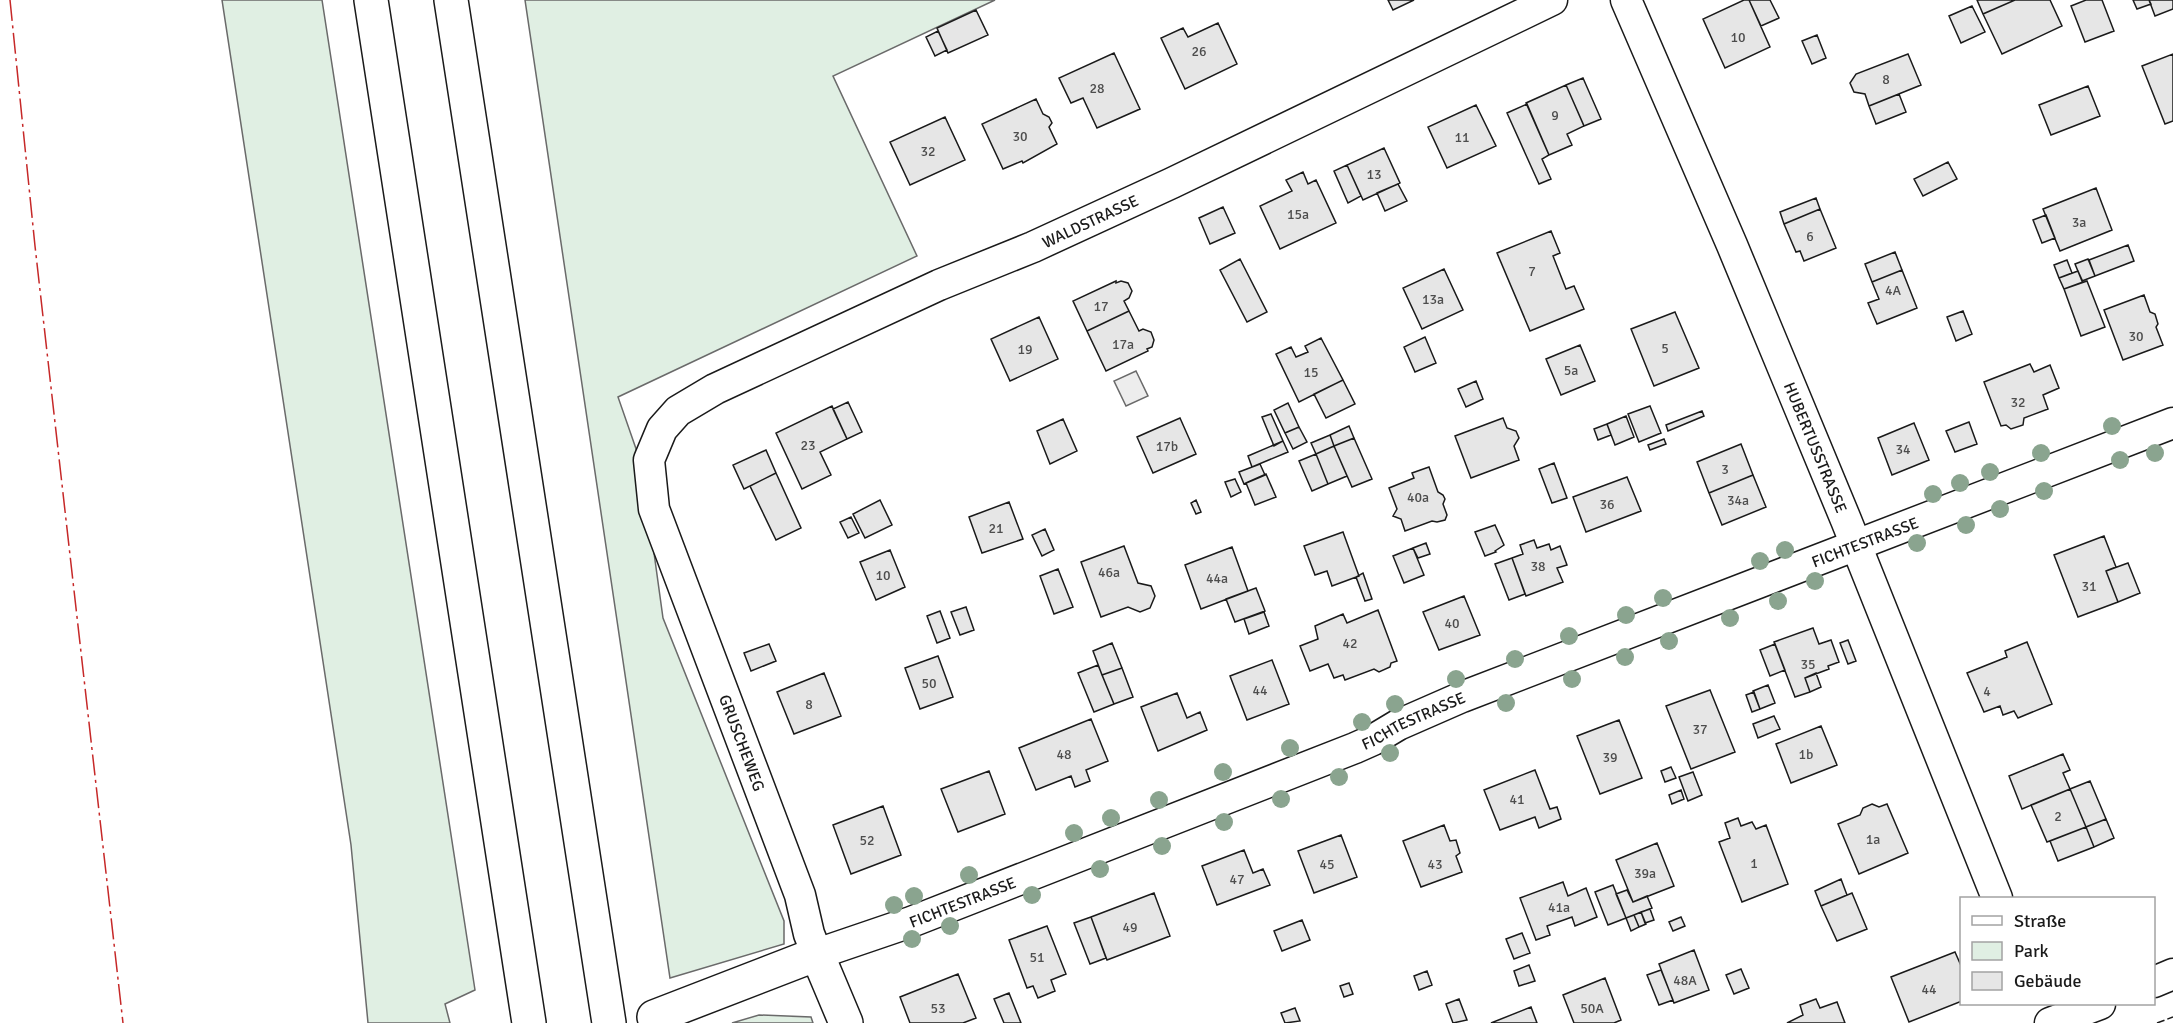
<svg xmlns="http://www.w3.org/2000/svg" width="2173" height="1023" viewBox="0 0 2173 1023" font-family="Signika,sans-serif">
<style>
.green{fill:#e0efe3;stroke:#6a6a6a;stroke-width:1.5}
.parking{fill:#ededed;stroke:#6a6a6a;stroke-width:1.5}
.building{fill:#e6e6e6;stroke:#1a1a1a;stroke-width:1.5}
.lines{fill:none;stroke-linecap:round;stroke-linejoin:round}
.street-casing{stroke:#1a1a1a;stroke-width:33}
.secondary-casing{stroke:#1a1a1a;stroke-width:36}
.highway-casing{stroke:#1a1a1a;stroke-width:36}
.street{stroke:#fff;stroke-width:30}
.secondary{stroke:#fff;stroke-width:33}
.highway{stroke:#fff;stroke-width:33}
.fence{stroke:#1a1a1a;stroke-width:1.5;stroke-dasharray:8 3;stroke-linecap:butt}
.power{stroke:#c62828;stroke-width:1.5;stroke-dasharray:21 4.5 3 4.5;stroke-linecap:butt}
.tree{fill:#8aa48f}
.labels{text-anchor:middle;stroke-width:4.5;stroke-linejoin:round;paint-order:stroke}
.number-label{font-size:14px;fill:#4d4d4d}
.street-label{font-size:16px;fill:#1a1a1a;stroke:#fff}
</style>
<rect width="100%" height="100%" fill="#fff"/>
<!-- green -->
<path class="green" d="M222,0H322L475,990L445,1004L450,1023H368L351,845Z
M525,0H995L833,76L917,256L618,397L642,466L663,618L784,921V944L670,978Z
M759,1015L811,1017L813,1023H732Z"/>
<!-- parking -->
<path class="parking" d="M1136,371L1148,396L1126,406L1114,381Z"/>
<!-- building -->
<path class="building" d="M1388,0H1414L1393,10Z
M1744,0H1749L1770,47L1725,68L1703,19Z
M1749,0H1770L1779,18L1761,26Z
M1977,0H2015L1983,14Z
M2015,0H2050L2062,26L2002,54L1983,14Z
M2086,0H2102L2114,31L2085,42L2071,6Z
M2133,0H2149L2151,4L2137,9Z
M2149,0H2173V9L2155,16Z
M1972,6L1985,32L1961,43L1949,16Z
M976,10L988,35L948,53L937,28Z
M1218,23L1237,64L1185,89L1161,38L1183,28L1188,37Z
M938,31L947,50L935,56L926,37Z
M1817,35L1826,58L1812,64L1802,41Z
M1114,53L1140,109L1097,128L1083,98L1071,103L1059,78Z
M1908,54L1921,85L1869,106L1865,94L1854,92L1850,83L1856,74Z
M2173,54V121L2165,124L2142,66Z
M1583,78L1601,119L1584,126L1566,85Z
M1566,85L1584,126L1567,134L1572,145L1549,155L1526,103Z
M2088,86L2100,116L2051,135L2039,105Z
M1899,94L1906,112L1876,124L1869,106Z
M1036,99L1043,114L1049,117L1052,123L1049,127L1057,144L1023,163L1022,161L1003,169L982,124Z
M1527,104L1549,155L1542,159L1551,179L1539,184L1507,113Z
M1476,105L1496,146L1447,168L1428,127Z
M945,117L965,160L910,185L890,142Z
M1384,148L1400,183L1363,200L1347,165Z
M1948,162L1957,179L1923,196L1914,179Z
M1347,165L1361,196L1348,203L1334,171Z
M1303,172L1308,184L1316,180L1336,223L1280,249L1260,206L1292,191L1286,180Z
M1398,184L1407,201L1385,211L1377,193Z
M2096,188L2112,230L2060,251L2043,209Z
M1816,198L1820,209L1784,224L1780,212Z
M1223,207L1235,233L1210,244L1199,218Z
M1820,209L1836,248L1804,261L1800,251L1796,252L1784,224Z
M2046,215L2055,238L2042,243L2033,220Z
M1551,231L1560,253L1553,256L1566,289L1574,286L1584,309L1530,331L1497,253Z
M2128,245L2134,261L2095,276L2089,260Z
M1895,252L1902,270L1872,282L1865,264Z
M1240,259L1267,312L1247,322L1220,270Z
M2088,259L2095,276L2082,281L2075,264Z
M2067,260L2072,273L2059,278L2054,265Z
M1444,269L1463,310L1422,329L1403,288Z
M1902,270L1917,308L1877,324L1868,303L1879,299L1872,282Z
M2078,271L2083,282L2064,289L2059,278Z
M1116,281V283L1121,281L1128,283L1132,291L1129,298L1124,301L1129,311L1087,331L1073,301Z
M2087,281L2105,327L2081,336L2064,289Z
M2144,295L2150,312L2155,314L2158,324L2156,327L2163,345L2123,360L2104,310Z
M1129,311L1139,331L1143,329L1151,332L1154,340L1152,347L1147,349L1148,351L1106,371L1087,331Z
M1963,311L1972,334L1956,341L1947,317Z
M1675,312L1699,368L1654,386L1631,329Z
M1039,317L1058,359L1010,381L991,339Z
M1425,337L1436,363L1415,372L1404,347Z
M1321,338L1343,380L1299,402L1276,354L1291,347L1296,357L1308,352L1305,346Z
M1580,345L1595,381L1561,395L1546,359Z
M2030,364L2034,372L2050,365L2059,388L2043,395L2048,409L2024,418L2023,425L2011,429L2006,425L2001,426L1984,382Z
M1343,380L1355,404L1326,418L1314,394Z
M1476,381L1483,399L1466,407L1458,389Z
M848,402L862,432L847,439L833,409Z
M1288,403L1299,427L1285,433L1274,410Z
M832,406L847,439L820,452L831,475L802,489L776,433Z
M1650,406L1661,433L1639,442L1628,414Z
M1702,411L1704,416L1668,431L1666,425Z
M1271,414L1283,441L1274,446L1262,417Z
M1626,416L1634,437L1615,445L1607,424Z
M1180,418L1196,454L1153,473L1137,437Z
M1503,418L1507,428L1516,431L1519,438L1514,446L1519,460L1471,478L1455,436Z
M1063,419L1077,451L1050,464L1037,431Z
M1969,422L1977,444L1955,452L1946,431Z
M1914,423L1929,460L1892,475L1878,438Z
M1607,424L1611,435L1598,440L1594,429Z
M1349,426L1354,438L1334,446L1330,435Z
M1299,427L1307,442L1293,449L1285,433Z
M1330,435L1334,446L1316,454L1311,443Z
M1354,438L1372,479L1352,487L1334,446Z
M1664,439L1666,444L1650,450L1648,445Z
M1283,441L1288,452L1252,467L1248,456Z
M1741,444L1753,475L1709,493L1697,462Z
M1334,446L1347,476L1328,484L1316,454Z
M766,450L776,473L744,489L733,465Z
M1316,454L1328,484L1312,491L1299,461Z
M1554,463L1567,498L1552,503L1539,469Z
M1260,464L1265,475L1244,484L1239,472Z
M1429,467L1438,492L1443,495L1445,499L1443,504L1447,515L1445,520L1437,522L1432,521L1405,531L1401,519L1393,516L1397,509L1389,488L1414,478L1412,473Z
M776,473L801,528L776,540L750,486Z
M1266,474L1276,497L1255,505L1246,483Z
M1753,475L1766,507L1722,525L1709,493Z
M1627,477L1641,511L1586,532L1573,497Z
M1235,479L1241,492L1231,497L1225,482Z
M880,500L892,525L865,538L853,514Z
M1196,500L1201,512L1196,514L1191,503Z
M1009,502L1023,539L982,553L969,517Z
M851,517L859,533L848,538L840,522Z
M1495,525L1504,545L1495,551L1496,552L1485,556L1475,532Z
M1045,529L1054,550L1042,556L1032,535Z
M1343,532L1359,576L1332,586L1327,571L1315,575L1304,546Z
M2104,536L2116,567L2106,571L2118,602L2078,617L2054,555Z
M1534,540L1537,548L1549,544L1551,550L1560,546L1567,565L1557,568L1563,582L1526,596L1512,558L1523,554L1520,545Z
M1426,543L1430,554L1418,558L1413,548Z
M1124,546L1138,583L1151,586L1155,596L1150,608L1140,612L1128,607L1101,617L1081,562Z
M1232,547L1248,591L1201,609L1185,565Z
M1413,548L1424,575L1404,583L1393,556Z
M890,550L905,587L876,600L860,562Z
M1512,558L1525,594L1509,600L1495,564Z
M2128,563L2140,593L2118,602L2106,571Z
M1058,569L1073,607L1054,614L1040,576Z
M1363,573L1372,599L1365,601L1356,577Z
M1256,588L1265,611L1235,622L1226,599Z
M1464,596L1480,635L1439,650L1423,612Z
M966,607L974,630L960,635L951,612Z
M1378,610L1397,661L1391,663L1390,667L1379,672L1374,669L1345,680L1343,675L1334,678L1328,664L1310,671L1300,646L1318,639L1315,626L1343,614L1347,623Z
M940,611L950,638L937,643L927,616Z
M1264,612L1269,626L1249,634L1244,619Z
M1813,628L1819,644L1831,640L1839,662L1828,666L1829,669L1805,678L1810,692L1795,697L1774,642Z
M1848,640L1856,661L1848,664L1840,643Z
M2027,642L2052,704L2018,718L2014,711L2003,715L2000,706L1984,712L1967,673L2007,657L2005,651Z
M1112,643L1122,668L1102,675L1093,651Z
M769,644L776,661L751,671L744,653Z
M1775,644L1785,670L1770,676L1760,650Z
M938,656L953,697L920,709L905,668Z
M1272,660L1289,704L1247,720L1230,676Z
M1098,665L1114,704L1094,712L1078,673Z
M1122,668L1133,697L1114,704L1102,675Z
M824,673L841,716L794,734L777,692Z
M1816,673L1821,687L1810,692L1805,678Z
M1768,685L1775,703L1760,709L1753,691Z
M1710,690L1735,752L1691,769L1666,706Z
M1754,692L1760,709L1752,712L1746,695Z
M1177,693L1187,718L1200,712L1207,730L1158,751L1141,707Z
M1774,716L1780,729L1758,738L1753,724Z
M1091,719L1108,761L1086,770L1090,781L1075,787L1071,776L1036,790L1019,748Z
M1619,720L1642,778L1600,794L1577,736Z
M1821,726L1837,765L1791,783L1776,744Z
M2063,754L2070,770L2063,773L2070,789L2022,809L2009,776Z
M1671,767L1676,778L1665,782L1661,771Z
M1535,770L1550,809L1557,807L1561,819L1539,828L1535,817L1500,830L1484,790Z
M989,771L1005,814L958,832L941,789Z
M1693,772L1702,795L1688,801L1679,777Z
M2090,781L2106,819L2086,827L2070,789Z
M2070,789L2086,827L2047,842L2031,805Z
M1681,790L1684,799L1672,804L1669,795Z
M1872,804L1879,807L1887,804L1908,853L1859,874L1838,824L1860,815L1863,808Z
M883,806L901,855L851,874L833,825Z
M1738,818L1741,826L1752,822L1756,829L1766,825L1788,884L1742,902L1719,842L1730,838L1725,823Z
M2106,819L2114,838L2094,847L2086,827Z
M1444,825L1450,841L1456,840L1460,853L1456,856L1462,872L1421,887L1403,841Z
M2086,827L2094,847L2058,861L2050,841Z
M1341,835L1357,877L1314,893L1298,851Z
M1657,843L1674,886L1633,902L1616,860Z
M1244,850L1253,873L1263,869L1270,885L1217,905L1202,866Z
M1841,879L1847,895L1821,906L1815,891Z
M1563,882L1568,896L1586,888L1597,917L1575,926L1572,917L1547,926L1550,935L1536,940L1520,898Z
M1613,885L1626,918L1608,925L1595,892Z
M1627,890L1633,902L1647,896L1652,908L1626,918L1616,894Z
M1154,893L1170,936L1107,960L1091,917Z
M1852,893L1867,929L1837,941L1821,906Z
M1650,909L1654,920L1645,923L1641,912Z
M1641,912L1646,924L1639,927L1634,915Z
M1634,915L1639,927L1631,931L1626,918Z
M1091,917L1106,958L1090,964L1074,923Z
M1681,917L1685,926L1673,931L1669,922Z
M1302,920L1310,940L1282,951L1274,931Z
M1047,926L1066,974L1051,980L1055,991L1038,998L1033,986L1027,988L1009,940Z
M1522,933L1530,953L1514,959L1506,939Z
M1694,950L1709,990L1674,1003L1659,964Z
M1955,952L1962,968V1001L1909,1022L1891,977Z
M1529,965L1535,981L1519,986L1514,971Z
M1741,969L1749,988L1734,994L1726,975Z
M1661,970L1673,1000L1659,1005L1647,975Z
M1427,971L1432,985L1419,990L1414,976Z
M958,974L976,1018L963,1023H910L900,997Z
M1605,978L1621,1020L1614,1023H1574L1563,995Z
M1349,983L1353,994L1344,997L1340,986Z
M1009,993L1021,1023H1004L994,999Z
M1459,999L1467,1020L1453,1023L1446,1004Z
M1816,999L1820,1008L1837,1002L1845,1023H1787L1803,1015L1800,1005Z
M1531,1007L1537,1023H1491Z
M1295,1008L1300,1021L1285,1023L1281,1013Z"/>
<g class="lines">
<!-- street casing -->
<g class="street-casing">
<g id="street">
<path id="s1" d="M1552,0L1172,183L1033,247L939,285L715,389L678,411L662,429L649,460L654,509L800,895L809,934L817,954L911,922L1355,748L1373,740L1398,725L1462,697L2173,423"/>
<path id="s2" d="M1626,0L1732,245L1846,520L1997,898"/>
<path d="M2154,982L2173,974"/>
<path d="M2050,1023L2100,1004"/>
</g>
</g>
<!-- secondary casing -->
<g class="secondary-casing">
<path id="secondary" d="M654,1017L817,954L846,1023"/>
</g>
<!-- highway casing -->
<g class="highway-casing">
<path id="highway" d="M371,0L529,1023
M451,0L609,1023"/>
</g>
<!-- street -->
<use href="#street" class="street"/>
<!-- secondary -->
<use href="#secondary" class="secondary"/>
<!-- highway -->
<use href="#highway" class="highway"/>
<!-- fence -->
<path class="fence" d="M2157,1023L2173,1017"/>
<!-- power -->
<path class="power" d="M10,0L35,246L123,1023"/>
</g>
<!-- trees -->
<g class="tree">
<circle cx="2112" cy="426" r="9"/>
<circle cx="2041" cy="453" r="9"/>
<circle cx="2155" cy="453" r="9"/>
<circle cx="2120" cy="460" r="9"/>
<circle cx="1990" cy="472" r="9"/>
<circle cx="1960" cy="483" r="9"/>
<circle cx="2044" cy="491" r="9"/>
<circle cx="1933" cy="494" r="9"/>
<circle cx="2000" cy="509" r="9"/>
<circle cx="1966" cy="525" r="9"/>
<circle cx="1917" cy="543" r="9"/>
<circle cx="1785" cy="550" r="9"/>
<circle cx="1760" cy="561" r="9"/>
<circle cx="1815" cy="581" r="9"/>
<circle cx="1663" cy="598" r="9"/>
<circle cx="1778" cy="601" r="9"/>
<circle cx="1626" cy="615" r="9"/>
<circle cx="1730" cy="618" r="9"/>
<circle cx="1569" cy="636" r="9"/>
<circle cx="1669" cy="641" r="9"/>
<circle cx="1625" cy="657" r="9"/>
<circle cx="1515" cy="659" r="9"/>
<circle cx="1456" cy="679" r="9"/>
<circle cx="1572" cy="679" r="9"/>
<circle cx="1506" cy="703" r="9"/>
<circle cx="1395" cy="704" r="9"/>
<circle cx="1362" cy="722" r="9"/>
<circle cx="1290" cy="748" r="9"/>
<circle cx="1390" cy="753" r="9"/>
<circle cx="1223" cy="772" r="9"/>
<circle cx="1339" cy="777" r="9"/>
<circle cx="1281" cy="799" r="9"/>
<circle cx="1159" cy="800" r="9"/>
<circle cx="1111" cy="818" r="9"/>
<circle cx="1224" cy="822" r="9"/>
<circle cx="1074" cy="833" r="9"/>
<circle cx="1162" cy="846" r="9"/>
<circle cx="1100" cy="869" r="9"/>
<circle cx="969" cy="875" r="9"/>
<circle cx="1032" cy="895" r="9"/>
<circle cx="914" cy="896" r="9"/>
<circle cx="894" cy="905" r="9"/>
<circle cx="950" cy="926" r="9"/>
<circle cx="912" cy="939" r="9"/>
</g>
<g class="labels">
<!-- number labels -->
<g class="number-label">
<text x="1738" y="42">10</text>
<text x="1199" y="56">26</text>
<text x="1886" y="84">8</text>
<text x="1097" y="93">28</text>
<text x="1555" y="120">9</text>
<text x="1020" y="141">30</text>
<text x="1462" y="142">11</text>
<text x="928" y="156">32</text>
<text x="1374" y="179">13</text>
<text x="1298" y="219">15a</text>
<text x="2079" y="227">3a</text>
<text x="1810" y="241">6</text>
<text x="1532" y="276">7</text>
<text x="1893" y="295">4A</text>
<text x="1433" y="304">13a</text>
<text x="1101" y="311">17</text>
<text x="2136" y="341">30</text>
<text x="1123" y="349">17a</text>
<text x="1665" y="353">5</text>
<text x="1025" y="354">19</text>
<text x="1571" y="375">5a</text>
<text x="1311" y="377">15</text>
<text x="2018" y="407">32</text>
<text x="808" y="450">23</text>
<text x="1167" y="451">17b</text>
<text x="1903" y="454">34</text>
<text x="1725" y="474">3</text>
<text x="1418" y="502">40a</text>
<text x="1738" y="505">34a</text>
<text x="1607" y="509">36</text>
<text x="996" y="533">21</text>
<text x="1538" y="571">38</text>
<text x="1109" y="577">46a</text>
<text x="883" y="580">10</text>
<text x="1217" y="583">44a</text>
<text x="2089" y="591">31</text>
<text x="1452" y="628">40</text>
<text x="1350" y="648">42</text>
<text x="1808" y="669">35</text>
<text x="929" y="688">50</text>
<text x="1260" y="695">44</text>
<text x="1987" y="696">4</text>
<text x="809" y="709">8</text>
<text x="1700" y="734">37</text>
<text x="1064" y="759">48</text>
<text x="1806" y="759">1b</text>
<text x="1610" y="762">39</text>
<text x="1517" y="804">41</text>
<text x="2058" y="821">2</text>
<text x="1873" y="844">1a</text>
<text x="867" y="845">52</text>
<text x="1754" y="868">1</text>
<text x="1327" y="869">45</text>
<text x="1435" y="869">43</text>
<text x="1645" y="878">39a</text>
<text x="1237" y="884">47</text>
<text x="1559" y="912">41a</text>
<text x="1130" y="932">49</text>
<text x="1037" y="962">51</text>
<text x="1685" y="985">48A</text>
<text x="1929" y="994">44</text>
<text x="938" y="1013">53</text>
<text x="1592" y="1013">50A</text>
</g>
<!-- street labels -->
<g class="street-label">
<text transform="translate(1090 221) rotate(-25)" y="6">WALDSTRASSE</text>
<text dy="6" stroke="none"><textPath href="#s2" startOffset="486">HUBERTUSSTRASSE</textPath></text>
<text dy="6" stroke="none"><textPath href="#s1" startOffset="2674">FICHTESTRASSE</textPath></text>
<text dy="6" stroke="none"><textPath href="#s1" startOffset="2188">FICHTESTRASSE</textPath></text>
<text dy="6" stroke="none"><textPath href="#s1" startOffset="1323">GRUSCHEWEG</textPath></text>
<text dy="6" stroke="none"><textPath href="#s1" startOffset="1702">FICHTESTRASSE</textPath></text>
</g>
</g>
<!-- legend -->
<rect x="1960" y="897" width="195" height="108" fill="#ffffff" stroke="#a3a3a3" stroke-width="1.5"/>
<rect x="1972" y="916" width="30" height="9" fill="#ffffff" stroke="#a3a3a3" stroke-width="1.5"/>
<text x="2014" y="927" font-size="18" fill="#1a1a1a">Straße</text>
<rect x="1972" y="942" width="30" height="18" fill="#e0efe3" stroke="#a3a3a3" stroke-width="1.5"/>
<text x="2014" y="957" font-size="18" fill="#1a1a1a">Park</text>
<rect x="1972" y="972" width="30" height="18" fill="#e6e6e6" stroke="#a3a3a3" stroke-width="1.5"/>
<text x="2014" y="987" font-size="18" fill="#1a1a1a">Gebäude</text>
</svg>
